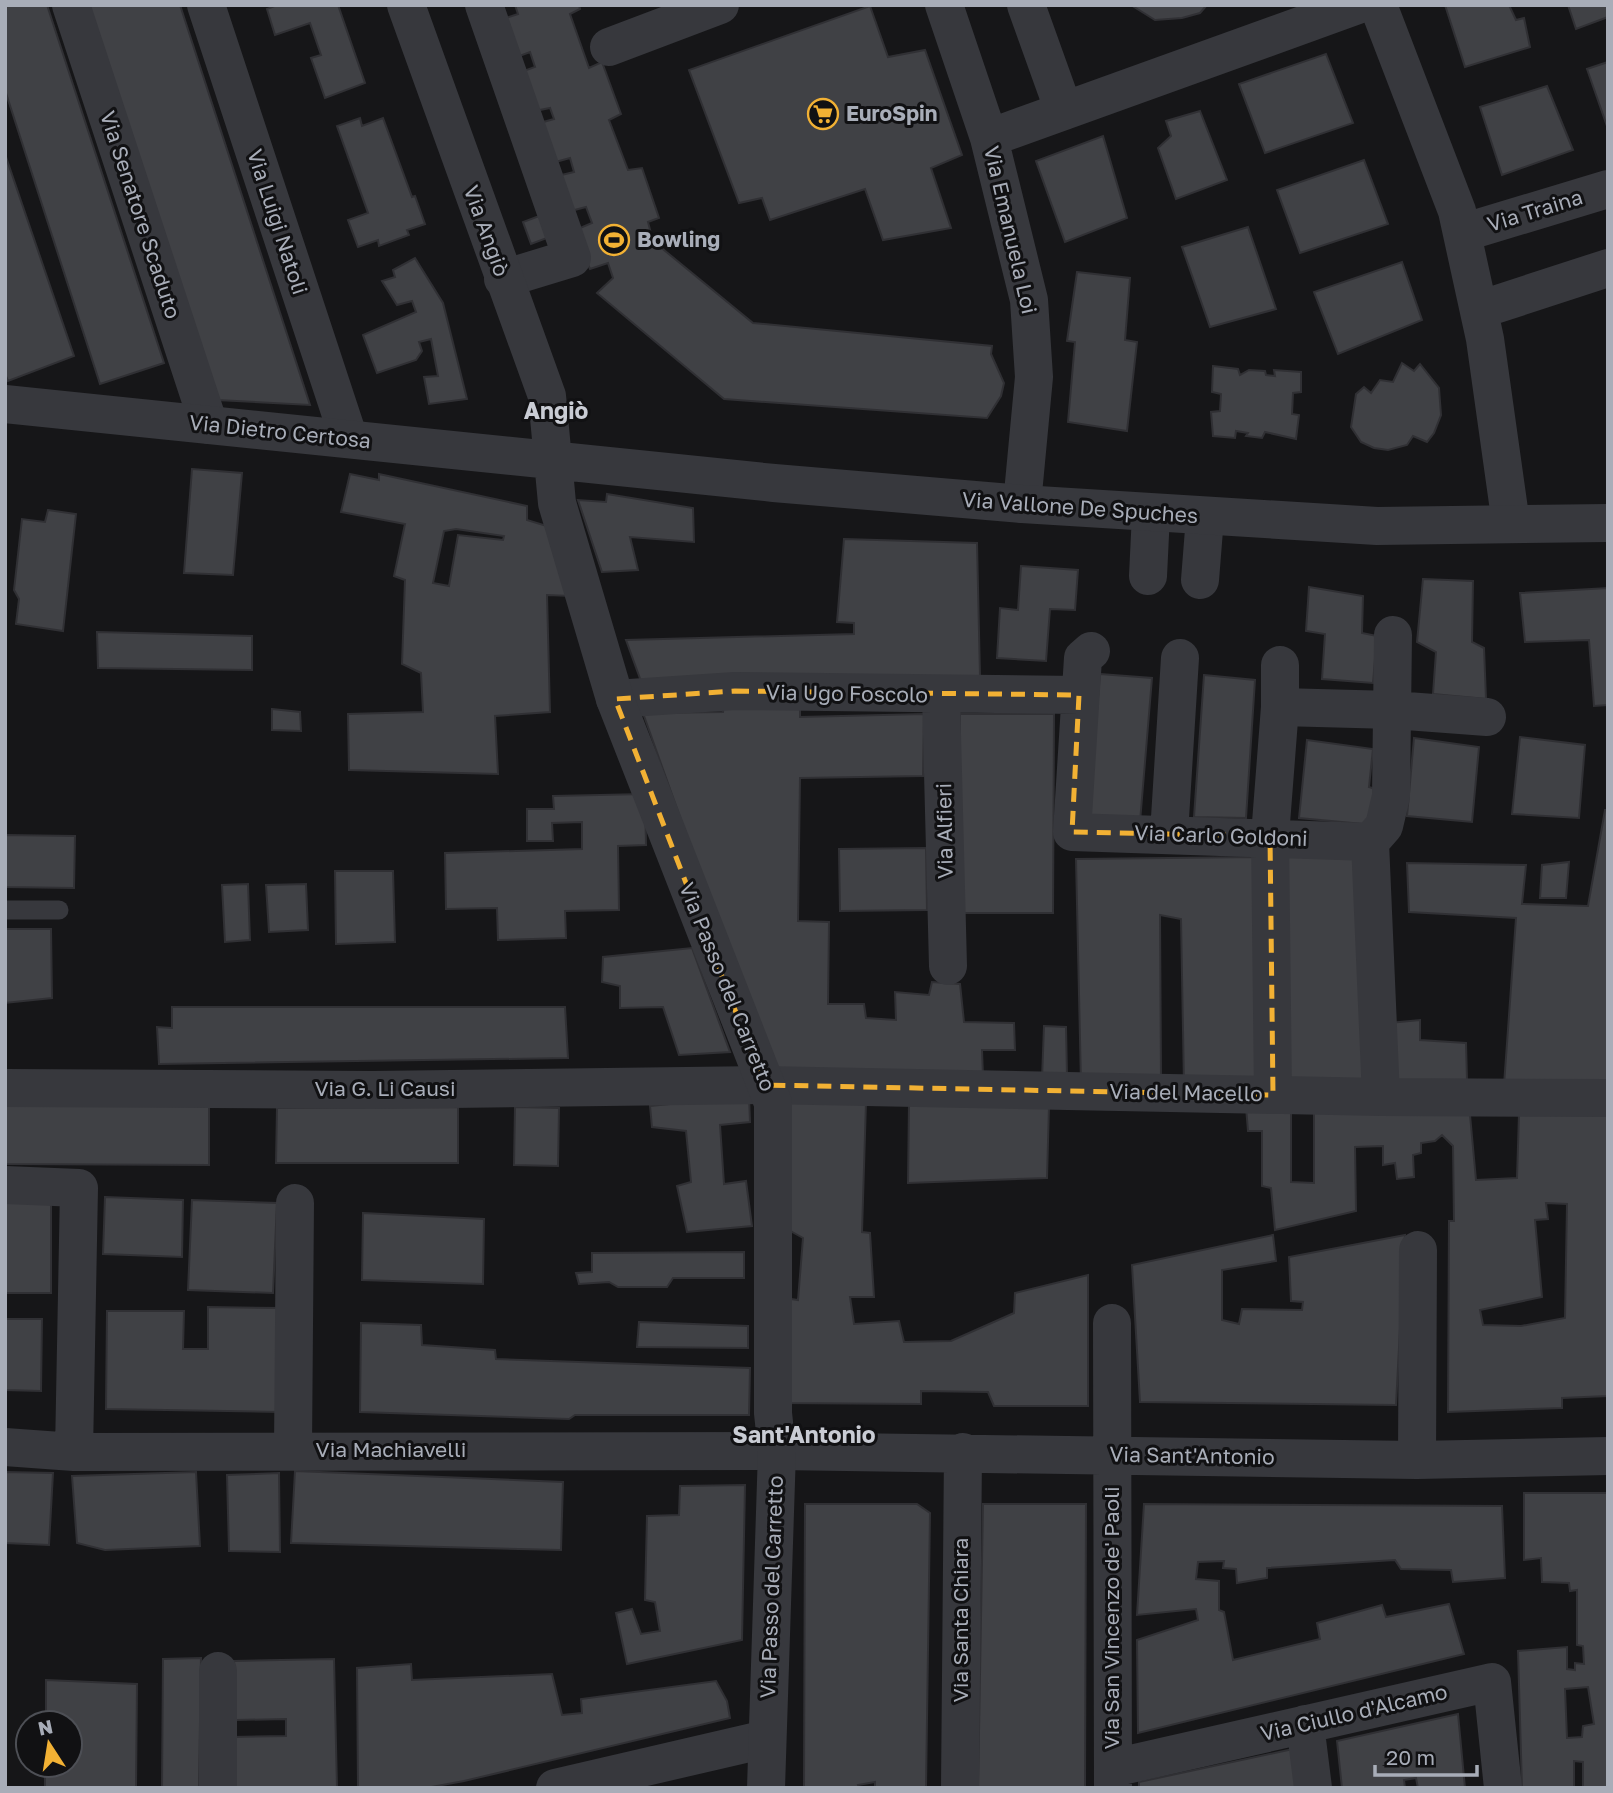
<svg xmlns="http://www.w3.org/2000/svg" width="1613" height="1793" viewBox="0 0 1613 1793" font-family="'Golos Text',sans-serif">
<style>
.building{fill:#404145;stroke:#303034;stroke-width:2;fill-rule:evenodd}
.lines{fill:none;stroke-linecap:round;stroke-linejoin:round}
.service{stroke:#37383d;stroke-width:19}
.minor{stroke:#37383d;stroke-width:38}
.tertiary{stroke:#37383d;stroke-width:38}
.marked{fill:none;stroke:#f2b134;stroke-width:5;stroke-dasharray:14 9;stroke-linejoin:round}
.labels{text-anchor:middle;stroke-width:6;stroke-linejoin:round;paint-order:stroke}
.poi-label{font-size:21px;font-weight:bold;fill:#a8adb8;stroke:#111113;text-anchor:start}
.street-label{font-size:21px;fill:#a8adb8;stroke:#111113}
.neighbourhood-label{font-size:23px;font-weight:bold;fill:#c9ccd4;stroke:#111113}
</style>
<rect width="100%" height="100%" fill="#161618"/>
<!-- building -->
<path class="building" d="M5,5H47L164,363L100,384L5,90Z
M88,5H180L310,405L217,400Z
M277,5H338L365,83L325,98L311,58L321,55L310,23L275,35L267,9Z
M515,5H579L580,9L570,14L589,68L602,62L621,114L609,120L628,170L642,168L659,218L648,222L653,241L753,323L992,346L991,354L1004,383L1001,396L987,418L724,399L597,293L613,278L608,263L590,269L573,231L592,223L586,207L567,212L553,177L574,172L570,158L552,163L536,124L554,119L550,108L530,112L515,74L535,67L530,52L509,60L496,21L518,14Z
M1131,5H1207L1200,13L1182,18L1155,20Z
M1445,5H1509L1516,20L1524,18L1530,47L1465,67Z
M1568,5H1608V17L1576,29Z
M870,6L888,57L925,50L962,155L931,168L951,228L883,240L865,189L770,220L762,198L739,203L689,70Z
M1326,54L1353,123L1265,153L1239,84Z
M1608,62V129L1587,69Z
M1547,86L1573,150L1502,175L1480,107Z
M1200,111L1227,180L1176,199L1158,148L1171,136L1166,121Z
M360,118L362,126L383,118L412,197L415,196L425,224L407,230L409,235L379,246L378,240L358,247L348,220L368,213L337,126Z
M1103,136L1127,218L1065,242L1036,161Z
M5,154L74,356L8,381L5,374Z
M1364,160L1388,224L1300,253L1277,190Z
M539,216L547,238L531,244L523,222Z
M1248,227L1276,309L1210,327L1182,247Z
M415,258L443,303L467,399L429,404L424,377L438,376L431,339L419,342L422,351L416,360L377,373L363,335L416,312L412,301L397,305L382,281L395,277L393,270Z
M1402,262L1422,320L1338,354L1314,292Z
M1077,272L1130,278L1125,340L1137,342L1127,431L1068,422L1075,342L1067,341Z
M1402,363L1414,371L1420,364L1439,388L1441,415L1434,433L1427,442L1413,436L1407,445L1388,450L1374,448L1361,442L1351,427L1356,394L1364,387L1371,393L1380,380L1393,382Z
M1213,366L1238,369L1240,375L1249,370L1265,371L1266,375L1275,376L1274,370L1301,372V392L1293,393L1292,414L1299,415L1296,439L1265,432L1262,438L1246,436L1248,433L1236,431L1235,438L1213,436L1211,412L1220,411L1221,394L1212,392Z
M192,469L242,473L233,575L184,573Z
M350,474L379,480V474L527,506V520L550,527L571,596L547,595L550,712L495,716L498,774L349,770L348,714L423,712L421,673L402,664L405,580L394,576L405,524L341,512ZM456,529L504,536L503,540L458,535L449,586L433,583L444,531Z
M607,494L693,508L694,542L630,537L638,570L602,572L578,500L606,502Z
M48,510L76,514L63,631L16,624L19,599L14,590L22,519L45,522Z
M844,539L977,543L980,676L642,684L626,640L854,634V623L837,622Z
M1021,566L1078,570L1075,610L1050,609L1046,661L997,658L1000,608L1018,610Z
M1423,579L1473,581L1472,642L1484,648L1486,699L1433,694L1436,652L1417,642Z
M1309,587L1363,596L1362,633L1377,636L1373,683L1322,679L1325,634L1306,631Z
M1608,588V705L1594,706L1589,640L1525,642L1520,593Z
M97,632L252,636V670L98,668Z
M1100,674L1152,678L1140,822L1088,819Z
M1204,675L1255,680L1246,818L1194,817Z
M724,702L800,703V717L924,714L923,776L800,778L798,921L829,922L828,1004H864L866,1018L896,1020L895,992L929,995L932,982L960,984L964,1022L1014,1023L1015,1050H982L983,1076L771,1074L643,713L723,712Z
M272,709L300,712L301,731L272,730Z
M960,714H1054L1053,913H959Z
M1520,737L1585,745L1579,818L1512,814Z
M1414,738L1479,747L1472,822L1407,816Z
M1307,740L1373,749L1369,787L1379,790L1374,825L1299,818Z
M645,794L646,845L618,846L619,910L565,911L566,938L498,940L497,908L446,909L445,853L582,849V822L552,823L553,841H527V809H554L553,796Z
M1605,810H1608V1085H1504L1516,918L1409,912L1407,863L1526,865L1522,904L1588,906Z
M5,835L75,836L74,888L5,887Z
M926,848L927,910L840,911L839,849Z
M1357,856L1371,1085L1288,1080L1277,857Z
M1259,857L1263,1081L1184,1086L1181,919L1160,915L1161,1079L1081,1084L1076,859Z
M1569,862L1566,898H1540L1542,865Z
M335,871H393L395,942L336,944Z
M248,884L250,940L225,942L222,885Z
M306,884L308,930L269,932L266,885Z
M5,929H51L52,998L5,1003Z
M692,948L730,1052L679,1055L663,1007L620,1008V986L602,982L603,957Z
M172,1007H565L568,1058L159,1064L157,1027L172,1028Z
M1420,1020V1040L1466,1043L1467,1080H1395L1389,1023Z
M1044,1026L1066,1027L1067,1076L1042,1079Z
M749,1096L750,1122L720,1125L724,1184L746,1181L752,1226L687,1232L677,1186L691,1182L686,1131L652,1127L650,1106Z
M866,1102L862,1232L870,1233L874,1297H850L854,1324L899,1321L904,1342L951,1341L1014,1313L1015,1293L1088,1275V1406H994L988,1392L921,1391V1404L781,1403L784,1298L798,1300L803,1238L785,1228L787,1103Z
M5,1103L209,1106V1165L5,1164Z
M909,1103L1049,1106L1047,1178L908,1183Z
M458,1107V1163H276L277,1108Z
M515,1107L559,1108L558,1166L514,1165Z
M1246,1107L1291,1110V1182L1314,1183V1111L1470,1115L1476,1180L1517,1178L1519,1114L1608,1112V1396L1562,1398V1408L1448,1412L1449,1221H1454L1453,1146L1442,1135L1435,1141L1421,1143V1153L1413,1155L1414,1177L1397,1179L1395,1163L1383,1165V1146L1355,1147L1356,1211L1275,1230L1271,1188L1262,1186V1131H1248ZM1546,1203L1567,1204L1565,1318L1521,1326L1483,1325L1480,1310L1542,1297L1535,1220L1548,1219Z
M105,1197L183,1200L182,1257L103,1254Z
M5,1199L51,1200V1293H5Z
M192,1200L277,1203L273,1293L188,1290Z
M363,1213L484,1219L483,1284L362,1280Z
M1273,1235L1276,1261L1222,1270V1320L1239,1324L1242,1309L1302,1310L1303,1302L1291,1301L1289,1257L1405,1235L1396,1405L1140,1402L1132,1265Z
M744,1252V1278H673L667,1287H618L609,1282L579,1284L576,1273L592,1272V1253Z
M208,1307L281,1308L279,1412L106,1409L107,1311H184L183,1349H208Z
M5,1319H42L41,1391L5,1390Z
M639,1322L748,1326V1348L637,1347Z
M361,1323L421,1325L422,1345L495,1350L496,1359L750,1368L749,1415H575L569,1419L360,1412Z
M295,1471L563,1482L561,1550L291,1543Z
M5,1472L53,1473L49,1545L5,1543Z
M196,1472L200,1546L105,1550L77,1543L72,1476Z
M279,1473L280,1552L229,1551L227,1475Z
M745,1485L742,1640L627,1664L616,1613L632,1609L641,1634L660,1631L655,1602L645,1600L647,1516L679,1515L680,1486Z
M1524,1493H1608V1788H1583V1762L1574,1761V1788H1522L1518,1651L1567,1647V1669L1575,1670V1663L1584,1664L1583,1646L1577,1645V1590L1570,1591L1569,1583L1542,1582L1541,1558L1524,1560ZM1588,1687L1594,1724L1583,1726L1582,1737L1567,1738L1565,1689Z
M805,1504H917L930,1513L926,1788H875V1782L858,1785L859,1788H804Z
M983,1504H1086L1085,1788H978Z
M1144,1504L1502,1506L1505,1578L1453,1582L1451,1570L1401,1569L1395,1560L1267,1568V1578L1237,1583L1236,1569L1223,1568L1224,1561L1198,1562L1196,1579L1219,1581V1610L1224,1612L1233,1660L1320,1639L1317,1623L1382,1605L1386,1617L1449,1604L1464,1654L1138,1733L1137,1640L1198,1620L1196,1609L1137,1615Z
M201,1658L199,1788H162L163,1659Z
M334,1659L337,1788H234L233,1737L286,1736V1719L236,1720L234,1661Z
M411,1664L412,1680L552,1674L562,1715L582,1713L581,1699L716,1681L727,1701L730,1718L464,1781L426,1788H358L357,1668Z
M46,1680L137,1684L136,1788H45V1765H70V1723H46Z
M1458,1714L1465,1788H1418L1416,1778L1404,1780L1405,1788H1342L1337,1741Z
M1293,1749L1296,1788H1139V1782Z"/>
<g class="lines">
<!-- service -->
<path class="service" d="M5,910H59"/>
<!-- minor -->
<path class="minor" d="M71,5L209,425
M206,5L349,439
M484,5L572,258L503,279
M944,5L989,138L1029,300L1034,377L1022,504
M1026,5L1064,111
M1378,5L1457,211L1485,339L1511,524
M609,47L720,5
M989,138L1358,5
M1462,233L1608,189
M1479,310L1608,268
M1148,576L1151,514
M1200,580L1205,517
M1091,651L1083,658L1072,832L1370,842
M941,695L948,966
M615,699L735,691L1079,695
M1280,707L1393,710L1487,717
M1169,834L1180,658
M5,1088L372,1090L764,1085L1381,1097L1608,1098
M1273,1095L1270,836L1280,707V665
M1381,1097L1370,842L1384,826L1391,796L1393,635
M5,1185L79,1188L74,1452
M1112,1323L1113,1788
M5,1447L74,1452L777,1451L1417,1460L1608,1456
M293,1449L295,1203
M1417,1460L1418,1250
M218,1671V1788
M1305,1724L1313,1788
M1113,1768L1492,1682L1503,1788
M555,1788L766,1739
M960,1788L963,1452"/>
<!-- tertiary -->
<path class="tertiary" d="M406,5L547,396L557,503L615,699L773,1103V1413L777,1451L766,1788
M5,404L774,483L1022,504L1377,526L1608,523"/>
</g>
<!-- marked area -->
<path class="marked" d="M735,691L1079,695L1072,832L1270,836L1273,1095L764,1085L615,699Z"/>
<!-- icons -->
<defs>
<g id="supermarket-ring" transform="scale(1.575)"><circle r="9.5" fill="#111113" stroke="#f2b134" stroke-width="1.5"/><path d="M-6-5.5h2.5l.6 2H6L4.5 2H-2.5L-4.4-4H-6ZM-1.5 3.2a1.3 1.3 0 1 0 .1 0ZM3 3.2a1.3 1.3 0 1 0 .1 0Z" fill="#f2b134"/></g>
<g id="stadium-ring" transform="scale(1.575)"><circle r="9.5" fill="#111113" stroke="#f2b134" stroke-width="1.5"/><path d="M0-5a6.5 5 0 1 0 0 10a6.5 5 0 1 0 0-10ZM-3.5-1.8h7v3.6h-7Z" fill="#f2b134"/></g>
</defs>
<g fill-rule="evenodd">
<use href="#supermarket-ring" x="823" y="114"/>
<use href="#stadium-ring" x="614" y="240"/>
</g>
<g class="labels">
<!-- poi labels -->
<g class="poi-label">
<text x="846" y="121">EuroSpin</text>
<text x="637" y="247">Bowling</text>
</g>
<!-- street labels -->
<g class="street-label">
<text transform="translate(1535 211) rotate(-17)" y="7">Via Traina</text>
<text transform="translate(140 215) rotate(72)" y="7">Via Senatore Scaduto</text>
<text transform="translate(277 222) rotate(72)" y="7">Via Luigi Natoli</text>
<text transform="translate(1010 230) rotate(77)" y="7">Via Emanuela Loi</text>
<text transform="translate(486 231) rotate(70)" y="7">Via Angiò</text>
<text transform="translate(280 432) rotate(6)" y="7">Via Dietro Certosa</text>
<text transform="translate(1080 508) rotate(4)" y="7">Via Vallone De Spuches</text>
<text transform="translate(847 694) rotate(1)" y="7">Via Ugo Foscolo</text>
<text transform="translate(945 831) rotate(-91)" y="7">Via Alfieri</text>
<text transform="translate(1221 836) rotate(2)" y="7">Via Carlo Goldoni</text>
<text transform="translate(727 987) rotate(68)" y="7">Via Passo del Carretto</text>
<text x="385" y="1096">Via G. Li Causi</text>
<text transform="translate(1186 1093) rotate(1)" y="7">Via del Macello</text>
<text x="391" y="1457">Via Machiavelli</text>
<text transform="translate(1192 1456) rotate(1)" y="7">Via Sant'Antonio</text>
<text transform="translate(772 1587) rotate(-88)" y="7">Via Passo del Carretto</text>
<text transform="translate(1112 1618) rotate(-90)" y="7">Via San Vincenzo de' Paoli</text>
<text transform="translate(961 1620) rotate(-90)" y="7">Via Santa Chiara</text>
<text transform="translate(1354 1713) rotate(-13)" y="7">Via Ciullo d'Alcamo</text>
</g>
<!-- neighbourhood labels -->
<g class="neighbourhood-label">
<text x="556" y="419">Angiò</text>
<text x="804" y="1443">Sant'Antonio</text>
</g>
</g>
<!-- border -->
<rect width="1613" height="1793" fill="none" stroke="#a8adb8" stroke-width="14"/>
<!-- north arrow -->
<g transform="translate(49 1744) rotate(348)"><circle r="33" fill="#111113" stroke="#4d4f55" stroke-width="2"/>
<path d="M0-5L12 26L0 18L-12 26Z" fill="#f2b134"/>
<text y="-10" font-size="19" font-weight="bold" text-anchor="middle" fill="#a8adb8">N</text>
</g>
<!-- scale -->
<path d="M1375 1765v10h102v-10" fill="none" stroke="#a8adb8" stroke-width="3.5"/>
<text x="1386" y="1765" font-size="21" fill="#a8adb8" stroke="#111113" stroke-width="5" paint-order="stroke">20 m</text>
</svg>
